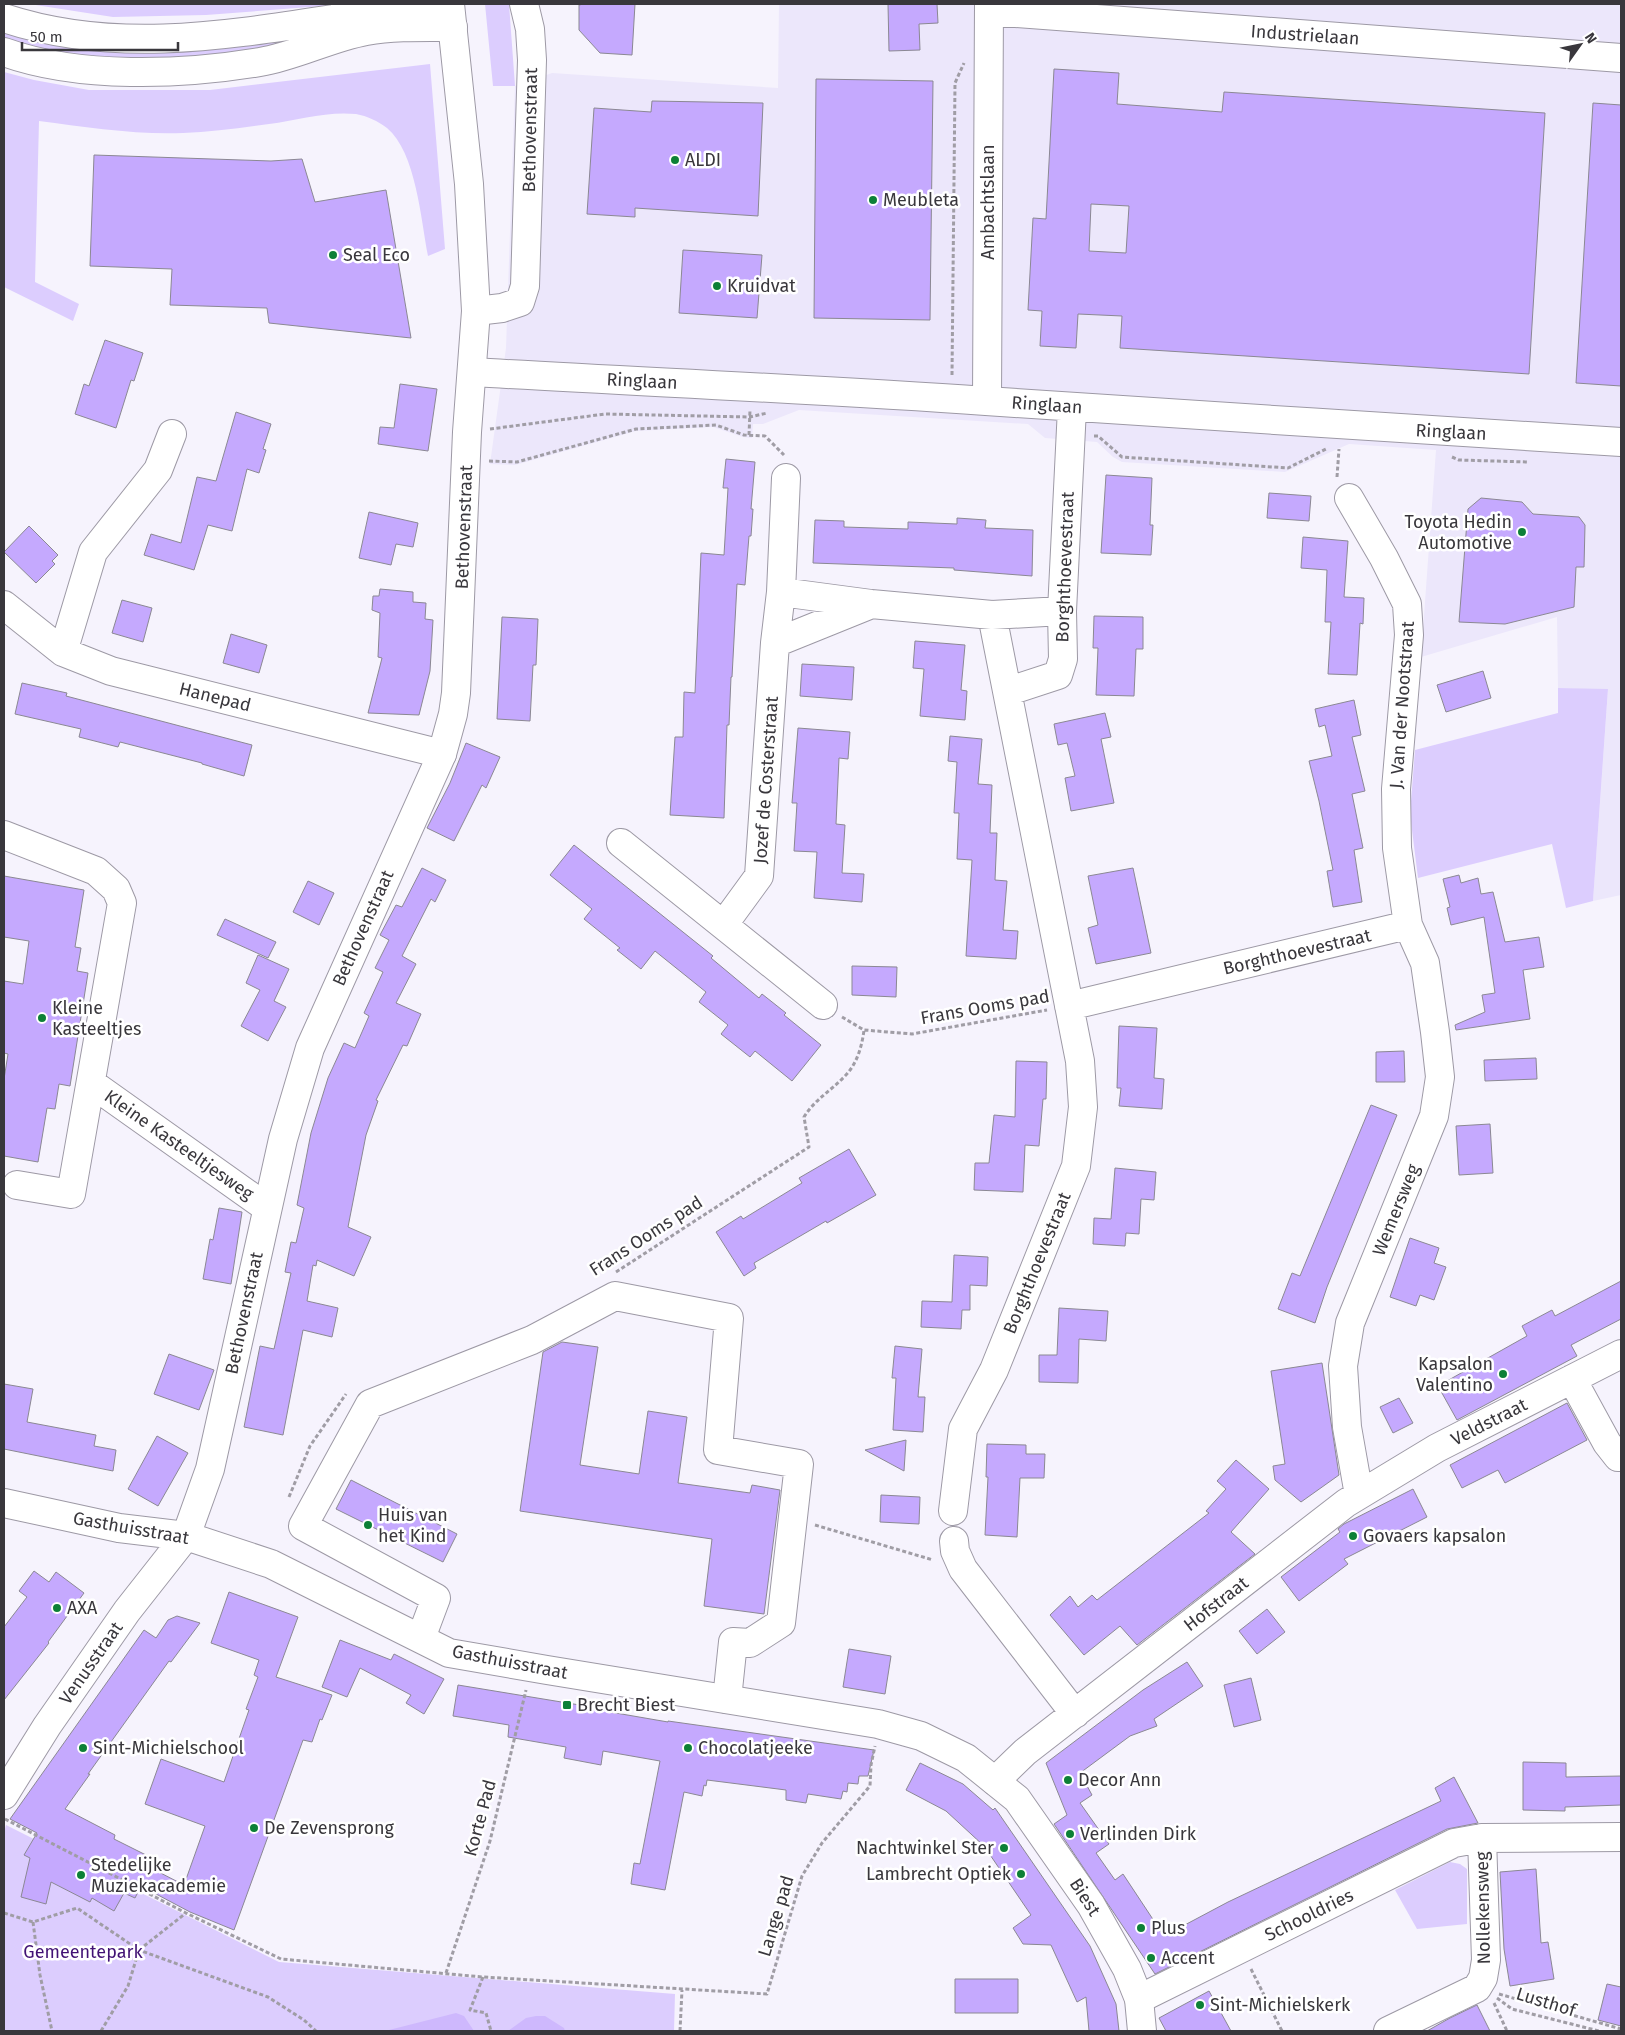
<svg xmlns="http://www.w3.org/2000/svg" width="1625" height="2035" viewBox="0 0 1625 2035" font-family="'Fira Sans',sans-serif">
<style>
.built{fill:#ece7fb}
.green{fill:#dccdfe}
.water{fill:#ceb8fd}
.building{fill:#c5a9fe;stroke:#8b8893;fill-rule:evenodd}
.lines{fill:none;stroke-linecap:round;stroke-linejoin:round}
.minor-casing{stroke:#9d99a5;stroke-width:30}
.major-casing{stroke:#9d99a5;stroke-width:30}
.path{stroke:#a09da5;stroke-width:3;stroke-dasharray:4 2.5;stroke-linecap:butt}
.minor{stroke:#fff;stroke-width:28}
.major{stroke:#fff;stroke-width:28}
.poi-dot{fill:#0d8037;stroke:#fff;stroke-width:2}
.labels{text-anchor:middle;stroke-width:5;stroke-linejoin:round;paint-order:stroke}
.street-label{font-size:18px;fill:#39373c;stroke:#fff}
.poi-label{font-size:18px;fill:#39373c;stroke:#fff;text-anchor:start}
.park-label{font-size:18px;fill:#411274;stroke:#fff}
</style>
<rect width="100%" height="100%" fill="#f6f3fd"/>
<!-- built -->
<path class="built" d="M779,4H1621V895L1593,901L1608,690L1558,688L1557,617L1421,657L1436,450L1349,444L1285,472L1122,462L1113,457L1097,442L1045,438L1028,424L799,410L763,424H753L752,438L743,437L713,427L636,431L515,465L490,464L506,348L515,86L552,73L778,88Z"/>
<!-- green -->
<path class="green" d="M29,4H349L206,15L113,17Z
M485,4H509L515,86H493Z
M4,25L298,37L290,46L151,63L66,58L4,42Z
M430,64L445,249L428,256C421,220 416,152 387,128C378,121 367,116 356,114C327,111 298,120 269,124C241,128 211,132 183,133C137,135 85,127 39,121L35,282L79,304L73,321L4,287V72L34,80L89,90H210Z
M1558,688L1608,689L1593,901L1566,908L1552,844L1418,878L1410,814L1415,750L1558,713Z
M6,1825L279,1962L675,1994L674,2031H4V1833Z
M1450,1862L1460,1864L1467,1869V1924L1417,1929L1395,1890Z"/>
<!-- water -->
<path class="water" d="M456,2013L464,2016L474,2031H385Z
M536,2016H545L564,2028L565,2031H508L526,2018Z"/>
<!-- building -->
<path class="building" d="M584,4H635L632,55L600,53L579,30V5Z
M888,4H937L938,23L919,24L920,50L889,51Z
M1054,69L1119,73L1117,104L1222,112L1224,92L1545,113L1529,374L1120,348L1122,316L1078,314L1076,348L1040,346L1042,311L1028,310L1033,218L1046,219ZM1091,204L1129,206L1126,253L1089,251Z
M816,79L933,81L930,320L814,318Z
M652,101L763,103L758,216L635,208V217L587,214L594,108L651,112Z
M1593,103L1621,105V386L1576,383Z
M94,155L271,161L302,159L315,202L386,190L411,338L269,323L267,308L170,305L172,269L90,266Z
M683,250L762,255L757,318L679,313Z
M105,340L143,353L134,381L131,380L116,428L75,414L84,384L89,386Z
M400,384L437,389L428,451L378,444L380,427L394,428Z
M236,412L271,424L263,449L266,450L259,473L247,469L232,531L208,525L194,570L144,555L151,534L181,543L197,477L216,481Z
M726,459L755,462L751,509H753L751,536H749L745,585L737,584L732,677H731L729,725H727L724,818L670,815L675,737H683L684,692L695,693L701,553L724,555L728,488H723Z
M1106,475L1152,478L1150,525H1153L1151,555L1101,553Z
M1269,493L1311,496L1309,521L1267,518Z
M1481,498L1522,502L1533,514L1579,517L1585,525L1584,567H1576L1574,607L1505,624L1459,622L1468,509Z
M369,512L418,523L413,547L396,544L391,565L359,558Z
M957,518L986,520L985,528L1033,530L1032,576L954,570V568L813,563L815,520L844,521V527L908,529V522L957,524Z
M29,526L58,555L52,561L55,564L36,583L4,552Z
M1303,537L1348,541L1344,597L1364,598L1363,624L1360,623L1357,675L1328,674L1331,622H1325L1327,570L1301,568Z
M380,589L413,592V602L426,603L425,619L433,620L430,671L419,715L368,713L382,658L378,657L380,613L372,610L373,596H379Z
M122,600L152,608L143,642L112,633Z
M1094,616L1143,617V649H1136L1134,696L1096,695L1098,648H1093Z
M502,617L538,619L536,665H533L530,721L497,719Z
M231,634L267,645L259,673L223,663Z
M915,641L965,645L961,690L967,691L965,720L920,716L924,669L913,668Z
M802,664L854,667L852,700L800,696Z
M1483,671L1491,698L1446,712L1437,685Z
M22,683L67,693L66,696L252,745L244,776L202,764V763L120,742L118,747L79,737L81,729L15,714Z
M1354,700L1361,735L1352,737L1365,791L1352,794L1363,848L1354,850L1362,902L1333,907L1327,871L1333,870L1319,801L1309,761L1332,756L1325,725L1319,727L1315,709Z
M1105,713L1111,737L1101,739L1114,803L1071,811L1065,778L1075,776L1067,743L1058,745L1054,724Z
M798,728L850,732L848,759L839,758L836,824L845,825L842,873L864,874L862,902L814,898L817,852L794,851L797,803H792Z
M950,736L982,739L978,784L992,785L990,833H997L995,880L1007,881L1003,930L1018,931L1016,959L966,956L972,860L957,859L959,813H954L957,762L948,761Z
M466,743L500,757L486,788L482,785L454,841L427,828L450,783Z
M574,845L713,956L711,958L759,998L762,994L786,1013L784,1015L821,1045L792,1081L755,1051L750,1057L721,1034L728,1025L699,1002L706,992L655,951L641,969L617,950L620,948L584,919L592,909L550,875Z
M422,868L446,880L435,902L431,899L402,956L416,964L396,1003L421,1014L407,1046L403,1045L376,1100L378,1101L366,1135L348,1227L371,1237L354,1276L317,1260L316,1266L313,1265L307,1301L338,1308L332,1337L303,1330L283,1435L244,1427L260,1346L274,1349L291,1273L285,1272L291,1242L296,1243L304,1208L297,1205L311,1133L328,1078L344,1043L355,1048L369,1016L364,1013L383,972L375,968L389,940L380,935L396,905L402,907Z
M1133,868L1151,953L1096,964L1088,928L1098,925L1088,876Z
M1459,875L1461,883L1478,878L1481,894L1493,892L1505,942L1539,937L1544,967L1523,970L1530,1019L1456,1030L1455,1025L1485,1012L1482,995L1495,993L1484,917L1451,925L1447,908L1450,907L1443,879Z
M4,876L84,890L75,947L81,948L77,971L88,973L70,1086L59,1084L55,1109L47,1108L38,1162L4,1156V1079L8,1054L4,1053V981L23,984L29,941L4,937Z
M308,881L334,893L319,925L293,912Z
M225,919L276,942L268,958L217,935Z
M258,955L289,969L274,1001L286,1007L268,1041L241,1026L260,990L246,983Z
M852,966L897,967L896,997L852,995Z
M1119,1026L1157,1028L1154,1078L1164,1079L1162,1109L1119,1106L1121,1088H1117Z
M1404,1051L1405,1082H1376V1052Z
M1536,1058L1537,1079L1485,1081L1484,1060Z
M1016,1061L1047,1062L1046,1099H1043L1039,1146L1025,1145L1023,1192L974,1190L975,1163H989L994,1115L1015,1117Z
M1371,1105L1397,1115L1327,1287L1315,1323L1278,1309L1292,1273L1300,1276Z
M1490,1124L1493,1173L1459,1175L1456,1126Z
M849,1149L876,1195L827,1223L826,1221L754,1263L756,1268L744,1276L716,1232L741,1216L743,1219L802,1183L799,1178Z
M1115,1168L1156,1172L1154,1200L1141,1199L1139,1234L1126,1233L1125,1246L1093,1244L1094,1218L1111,1219Z
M219,1208L242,1212L231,1284L203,1279L210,1239L213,1240Z
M1410,1238L1439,1248L1434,1263L1446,1267L1434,1300L1420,1295L1416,1306L1390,1297Z
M954,1255L988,1257L987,1286L970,1285V1310H962L961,1329L921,1327L922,1301L952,1302Z
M1621,1281V1319L1571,1345L1577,1356L1457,1420L1438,1386L1527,1336L1522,1326L1552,1310L1555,1316Z
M1059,1308L1108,1311L1106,1341L1079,1339L1078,1383L1039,1382V1355H1057Z
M562,1342L598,1347L580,1465L639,1474L648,1411L687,1417L678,1483L750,1493L752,1485L780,1490L764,1614L704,1606L712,1539L520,1511L543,1352Z
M895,1346L922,1349L918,1397H925L923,1432L893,1430L896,1378H892Z
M169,1354L214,1370L199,1410L154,1394Z
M1322,1363L1339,1475L1301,1502L1275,1480L1273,1466L1285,1464L1271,1371Z
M4,1384L33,1389L27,1422L96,1435L94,1446L116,1450L113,1471L4,1449Z
M1399,1398L1413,1423L1393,1433L1380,1407Z
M1567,1403L1587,1440L1505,1483L1498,1470L1462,1488L1450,1465Z
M157,1436L188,1453L158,1506L128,1489Z
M906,1440L904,1471L865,1450Z
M987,1444L1026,1445V1454H1045L1044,1478H1020L1017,1537L985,1535L988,1477H986Z
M1236,1460L1269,1489L1231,1532L1255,1554L1137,1645L1120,1626L1084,1655L1050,1615L1070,1596L1078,1607L1092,1595L1097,1600L1209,1513L1206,1511L1226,1489L1217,1481Z
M351,1480L457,1534L443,1562L336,1509Z
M1413,1489L1427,1517L1344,1559L1348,1564L1299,1601L1281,1577L1340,1532L1338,1529L1344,1524Z
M881,1495L920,1497L919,1524L880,1522Z
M34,1571L49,1582L56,1572L84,1593L48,1642L49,1643L4,1700V1627L27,1597L19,1591Z
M229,1592L298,1617L276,1677L332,1695L322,1720L320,1719L312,1742L303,1740L234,1930L190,1912L141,1886L135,1898L124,1893L114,1911L92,1898L90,1902L51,1882L46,1904L21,1897L30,1858L24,1855L37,1833L10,1819L144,1630L156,1638L168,1620L177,1616L200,1623L171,1662L169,1661L88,1774H90L65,1809L115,1835L114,1839L148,1856L143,1864L184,1885L205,1826L145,1804L161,1759L224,1782L249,1710L246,1709L258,1677L254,1675L259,1660L211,1643Z
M1267,1609L1285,1632L1257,1654L1239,1631Z
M340,1640L391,1660L394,1654L444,1679L424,1714L406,1703L411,1695L360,1668L347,1697L322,1687Z
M849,1649L891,1656L885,1694L843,1687Z
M1187,1662L1203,1686L1154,1719L1157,1726L1130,1736L1080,1773L1092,1795L1080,1803L1109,1844L1096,1853L1115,1880L1123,1874L1164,1936L1228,1902L1441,1801L1435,1788L1454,1777L1478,1823L1447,1829L1155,1974L1054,1824L1067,1815L1046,1763L1143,1690Z
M1251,1678L1261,1720L1234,1727L1224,1685Z
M458,1685L610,1710V1712L668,1722V1721L874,1750L868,1776H859L858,1784L848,1783L847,1792L843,1791L841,1799L808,1794L806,1803L786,1800V1790L707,1780L706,1786L704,1785L702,1796L684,1792L665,1890L631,1884L634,1863L640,1864L660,1761L603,1751L601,1765L564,1758L566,1747L508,1737L509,1725L453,1716Z
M1523,1762L1566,1763V1777L1621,1776V1805L1565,1807V1811L1523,1810Z
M920,1763L963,1784L993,1810L995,1808L1090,1946L1116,2004L1119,2031H1089L1086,1997L1077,2002L1051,1945L1023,1944L1013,1928L1031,1915L984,1846L946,1811L906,1790Z
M1536,1869L1541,1943L1548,1942L1554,1979L1510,1986L1504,1949L1500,1872Z
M955,1979H1018V2013H955Z
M1607,1984L1621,1987V2026L1598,2020Z
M1209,1991L1231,2031H1166L1159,2018Z
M1477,2005L1490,2031H1427L1450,2018Z"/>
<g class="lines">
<!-- minor casing -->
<g class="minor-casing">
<path id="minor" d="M989,11L1621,58
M4,18C114,54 222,36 333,19C372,14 411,10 450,6
M4,52C79,79 182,75 260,62C296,56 329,38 366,31C394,26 424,27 453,27
M476,311L502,308L520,302L525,286L532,60L530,29L524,4
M472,372C643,382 815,389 986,401C1198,415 1409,429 1621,442
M987,401L989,4
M1349,498L1384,558L1407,604L1409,635L1396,789L1397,848L1408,925L1425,963L1435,1032L1440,1077L1434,1116L1350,1323L1343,1366L1347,1427L1359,1495
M781,592L871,604L992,615L1062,611
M4,605L63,652L111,671L442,754
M775,643L869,605
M63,652L93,552L158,470L172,434
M1009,691L1058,675L1063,659L1062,611L1072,408
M4,835L96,871L116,889L122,903L71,1194L17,1185
M621,843L823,1005
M724,924L759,876L775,643L781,592L786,478
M1069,1006L1408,925
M91,1083L267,1208
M1572,1379L1607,1443L1618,1457H1621
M953,1511L963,1429L994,1370L1076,1166L1083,1107L1080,1061L992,615
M954,1541L955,1551L963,1569L1075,1714
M421,1638L436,1598L303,1526L370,1404L532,1340L615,1296L729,1318L718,1450L799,1464L781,1623L750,1643L733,1642L727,1699
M995,1781L1025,1752L1346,1503L1437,1448L1621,1354
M1139,1999L1454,1843L1482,1838L1621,1837
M1388,2031L1477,1988L1483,1978L1486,1960L1482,1838"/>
</g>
<!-- major casing -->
<g class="major-casing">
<path id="major" d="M4,1503L119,1528L186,1536L271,1564L449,1653L547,1670L878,1724L921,1736L966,1758L1017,1799L1091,1905L1127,1969L1139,1999L1142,2031
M4,1795L47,1726L127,1611L186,1536L210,1469L283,1139L310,1048L442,754L453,714L456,693L467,432L476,311L469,184L450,4"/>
</g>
<!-- path -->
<path class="path" d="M952,375L955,83L964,63
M490,429L605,414L750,417L767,413
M749,435L750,410
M1094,436H1098L1122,457L1288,468L1328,448
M1452,457L1459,460L1528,462
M489,461L517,462L636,429L716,425L744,435L765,436L784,455
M1337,477L1339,449
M842,1017L864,1030L912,1034L1047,1010
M616,1272L809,1147L804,1117C816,1098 831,1091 845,1076C857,1064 862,1046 864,1030
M289,1497L310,1446L346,1394
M815,1525L933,1560
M5,1819L186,1913L281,1959L483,1977L767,1994L802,1876L822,1843L870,1786L871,1765L875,1746
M4,1913L33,1922L77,1908L139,1950L268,1997L304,2020L316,2031
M33,1922L40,1975L52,2031
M139,1950L186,1913
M1251,1969L1282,2031
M446,1973L490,1841L526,1690
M483,1977L470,2010L486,2013L491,2031
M1499,1994L1621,2029
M1497,1998L1512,2009L1599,2031
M1494,2003L1507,2031
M101,2031L128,1986L139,1950
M680,2031L682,1990"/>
<!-- minor -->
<use href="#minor" class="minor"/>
<!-- major -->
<use href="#major" class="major"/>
</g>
<!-- markers -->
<g class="poi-dot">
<circle cx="675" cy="160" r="5"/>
<circle cx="873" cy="200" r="5"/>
<circle cx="333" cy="255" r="5"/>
<circle cx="717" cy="286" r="5"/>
<circle cx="1522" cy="532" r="5"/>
<circle cx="42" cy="1018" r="5"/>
<circle cx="1503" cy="1374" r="5"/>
<circle cx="368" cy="1525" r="5"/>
<circle cx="1353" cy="1536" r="5"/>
<circle cx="57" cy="1608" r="5"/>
<rect x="562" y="1700" width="10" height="10" rx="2.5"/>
<circle cx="83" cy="1748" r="5"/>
<circle cx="688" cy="1748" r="5"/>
<circle cx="1068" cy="1780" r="5"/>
<circle cx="254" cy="1828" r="5"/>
<circle cx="1070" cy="1834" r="5"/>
<circle cx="1004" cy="1848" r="5"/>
<circle cx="1021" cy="1874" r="5"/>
<circle cx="81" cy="1875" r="5"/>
<circle cx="1141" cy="1928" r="5"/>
<circle cx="1151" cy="1958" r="5"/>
<circle cx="1200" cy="2005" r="5"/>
</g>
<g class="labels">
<!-- street labels -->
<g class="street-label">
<text transform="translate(1305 35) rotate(4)" y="6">Industrielaan</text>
<text transform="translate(530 130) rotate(-89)" y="6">Bethovenstraat</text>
<text transform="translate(988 202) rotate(-90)" y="6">Ambachtslaan</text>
<text transform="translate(642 381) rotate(3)" y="6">Ringlaan</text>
<text transform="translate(1047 405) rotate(4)" y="6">Ringlaan</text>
<text transform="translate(1451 432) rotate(3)" y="6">Ringlaan</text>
<text transform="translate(464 527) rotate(-88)" y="6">Bethovenstraat</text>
<text transform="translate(1065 567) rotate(-88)" y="6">Borghthoevestraat</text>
<text transform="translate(215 697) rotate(14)" y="6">Hanepad</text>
<text transform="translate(1402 705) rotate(-86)" y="6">J. Van der Nootstraat</text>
<text transform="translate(766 780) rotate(-86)" y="6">Jozef de Costerstraat</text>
<text transform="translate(363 928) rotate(-66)" y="6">Bethovenstraat</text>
<text transform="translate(1297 952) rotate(-13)" y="6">Borghthoevestraat</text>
<text transform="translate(985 1007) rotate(-10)" y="6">Frans Ooms pad</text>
<text transform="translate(179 1145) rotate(35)" y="6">Kleine Kasteeltjesweg</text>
<text transform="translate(1396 1210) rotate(-68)" y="6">Wemersweg</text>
<text transform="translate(646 1236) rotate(-33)" y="6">Frans Ooms pad</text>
<text transform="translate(1037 1263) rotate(-68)" y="6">Borghthoevestraat</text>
<text transform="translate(244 1313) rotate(-78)" y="6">Bethovenstraat</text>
<text transform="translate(1489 1422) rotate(-27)" y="6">Veldstraat</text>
<text transform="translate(131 1528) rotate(10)" y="6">Gasthuisstraat</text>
<text transform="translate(1216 1604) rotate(-38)" y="6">Hofstraat</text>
<text transform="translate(510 1662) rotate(11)" y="6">Gasthuisstraat</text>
<text transform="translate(91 1663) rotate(-55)" y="6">Venusstraat</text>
<text transform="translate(480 1818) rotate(-75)" y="6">Korte Pad</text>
<text transform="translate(1085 1897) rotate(57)" y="6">Biest</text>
<text transform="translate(1483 1908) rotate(-91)" y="6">Nollekensweg</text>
<text transform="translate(1309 1915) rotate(-26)" y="6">Schooldries</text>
<text transform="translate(776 1916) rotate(-73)" y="6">Lange pad</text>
<text transform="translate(1546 2002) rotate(17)" y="6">Lusthof</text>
</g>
<!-- poi labels -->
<g class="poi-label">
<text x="685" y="166">ALDI</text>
<text x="883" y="206">Meubleta</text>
<text x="343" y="261">Seal Eco</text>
<text x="727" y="292">Kruidvat</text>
<text x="1512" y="528" text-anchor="end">Toyota Hedin<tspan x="1512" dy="21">Automotive</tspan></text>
<text x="52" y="1014">Kleine<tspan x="52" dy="21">Kasteeltjes</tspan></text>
<text x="1493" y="1370" text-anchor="end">Kapsalon<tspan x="1493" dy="21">Valentino</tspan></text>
<text x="378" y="1521">Huis van<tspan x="378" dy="21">het Kind</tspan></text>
<text x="1363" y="1542">Govaers kapsalon</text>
<text x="67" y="1614">AXA</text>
<text x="577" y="1711">Brecht Biest</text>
<text x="93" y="1754">Sint-Michielschool</text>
<text x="698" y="1754">Chocolatjeeke</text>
<text x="1078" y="1786">Decor Ann</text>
<text x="264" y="1834">De Zevensprong</text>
<text x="1080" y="1840">Verlinden Dirk</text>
<text x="994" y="1854" text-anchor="end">Nachtwinkel Ster</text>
<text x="91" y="1871">Stedelijke<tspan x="91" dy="21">Muziekacademie</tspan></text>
<text x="1011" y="1880" text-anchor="end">Lambrecht Optiek</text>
<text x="1151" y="1934">Plus</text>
<text x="1161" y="1964">Accent</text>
<text x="1210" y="2011">Sint-Michielskerk</text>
</g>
<!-- park labels -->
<g class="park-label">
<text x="83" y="1958">Gemeentepark</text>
</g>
</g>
<!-- border -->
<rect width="1625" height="2035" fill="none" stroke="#39373c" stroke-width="10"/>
<!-- north arrow -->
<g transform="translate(1580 45) rotate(57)" stroke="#ffffff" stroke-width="4" paint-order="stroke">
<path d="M0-4L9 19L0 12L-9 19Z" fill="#39373c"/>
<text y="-8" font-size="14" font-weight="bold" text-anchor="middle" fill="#39373c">N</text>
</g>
<!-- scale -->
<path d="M22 42v8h156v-8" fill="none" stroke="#39373c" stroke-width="2.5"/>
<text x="30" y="42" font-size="15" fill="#39373c" stroke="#ffffff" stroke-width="4" paint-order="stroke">50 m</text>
</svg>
